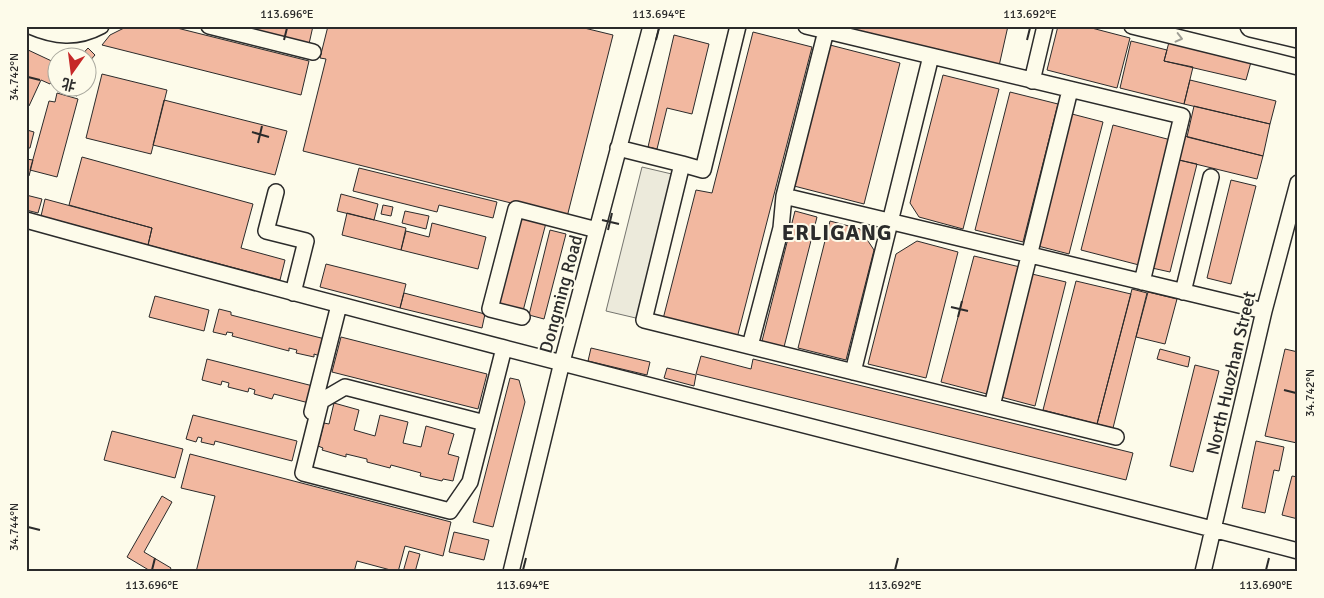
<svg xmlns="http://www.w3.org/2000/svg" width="1324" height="598" viewBox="0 0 1324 598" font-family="Signika,'Noto Sans SC',sans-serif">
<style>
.parking{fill:#eceadb;stroke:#74746e}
.building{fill:#f2b8a0;stroke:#2b2b2b}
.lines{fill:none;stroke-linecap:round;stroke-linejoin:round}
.minor-casing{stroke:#2b2b2b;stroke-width:18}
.highway-casing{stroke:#2b2b2b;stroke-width:24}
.minor{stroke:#fdfbea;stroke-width:15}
.highway{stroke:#fdfbea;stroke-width:21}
.oneway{stroke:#9e9d94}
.ticks{fill:none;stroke:#2b2b2b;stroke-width:2}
.labels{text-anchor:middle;stroke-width:4;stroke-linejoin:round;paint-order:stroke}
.street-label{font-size:18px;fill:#2b2b2b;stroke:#fdfbea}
.district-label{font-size:22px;font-weight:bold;letter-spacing:1px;fill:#2b2b2b;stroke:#fdfbea}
.neatline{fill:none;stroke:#2b2b2b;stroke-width:2}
.ticks-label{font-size:12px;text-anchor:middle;fill:#2b2b2b}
</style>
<rect width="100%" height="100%" fill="#fdfbea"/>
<!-- parking -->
<path class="parking" d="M642,167L676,175L640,319L606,311Z"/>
<!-- building -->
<path class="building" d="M148,26H169L309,61L301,95L102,45L110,35L124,28Z
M256,26H313L309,44L255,30Z
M328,26H576L613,35L567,217L303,151L326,59L320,58Z
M834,26L936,27L1008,26L999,66Z
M1058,26H1084L1130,38L1117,88L1047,70Z
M753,32L812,47L737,338L663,319L696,190L712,193Z
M674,35L709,44L692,114L667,108L657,149L648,147Z
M1131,41L1167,50L1164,61L1193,67L1184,104L1120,88Z
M1169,42L1251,62L1246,80L1164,61Z
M830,45L900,63L864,204L794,186Z
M88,48L95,55L88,63V58H79Z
M26,49L58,64V69L50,84L41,80L29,106L26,104Z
M102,74L167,90L151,154L86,138Z
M943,75L999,89L963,229L919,217L910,203Z
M1190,80L1276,101L1270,124L1184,104Z
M66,88H80L77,96L65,92Z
M1010,92L1058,104L1023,242L975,230Z
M57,93L78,99L57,177L30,170L49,101L55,102Z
M164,100L287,131L275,175L153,145Z
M1194,106L1270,124L1263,156L1187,137Z
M1072,114L1103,122L1069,254L1038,246Z
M1113,125L1171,140L1139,265L1081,250Z
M27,130L34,132L30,148H26Z
M1185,136L1263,156L1257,179L1179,160Z
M82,157L253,204L241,248L285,260L280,280L148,245L152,228L69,205Z
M26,159L33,160L29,176L26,175Z
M1179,160L1197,164L1170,272L1152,268Z
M359,168L497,202L493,218L439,205L437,212L353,191Z
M1231,180L1256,186L1231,284L1207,278Z
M341,194L378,204L374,220L337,211Z
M26,195L42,199L38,213L26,210Z
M45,199L152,228L148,245L41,216Z
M383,205L393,207L391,216L381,214Z
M405,211L429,216L426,229L402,223Z
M795,211L817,217L784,347L762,341Z
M347,213L406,228L401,250L342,235Z
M521,216L546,223L523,311L498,305Z
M830,221L860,229L874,250L846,360L798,348Z
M432,223L486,237L478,269L401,250L406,231L429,237Z
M550,230L566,234L544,319L529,315Z
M917,241L958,252L926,378L868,364L896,254Z
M974,256L1020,267L987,394L941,382Z
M326,264L406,284L400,308L320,287Z
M1032,274L1066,282L1035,406L1001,397Z
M1076,281L1131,294L1097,424L1043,410Z
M1132,289L1147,293L1113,428L1097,424Z
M1148,292L1177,299L1165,344L1136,337Z
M404,293L485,314L482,328L400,308Z
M155,296L209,310L204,331L149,317Z
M219,309L231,312V315L325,339L320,356L314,354V357L296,353L297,350L289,348V351L232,336L233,333L227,332L226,335L213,332Z
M341,337L487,374L478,409L332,372Z
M591,348L650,362L647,375L588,361Z
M1160,349L1190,357L1188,367L1157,359Z
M1285,349L1298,352L1297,443L1265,436Z
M701,356L751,369L753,359L1133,453L1126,480L696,374Z
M207,359L313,386L309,403L274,394L272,399L254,394L255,390L249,388L248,392L228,387L229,383L222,381L221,385L202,380Z
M1195,365L1219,371L1193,472L1170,466Z
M667,368L696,375L694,386L664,378Z
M510,378L519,380L525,402L493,527L473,522Z
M334,403L359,410L354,430L375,436L380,415L408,422L403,443L421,447L426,426L454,434L448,454L459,457L453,481L443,479L442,481L420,476L421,473L391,465L390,468L367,462V459L346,454V457L322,450L323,448L318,446L324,423L329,424Z
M193,415L297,441L292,461L215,441L214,445L201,442L202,438L198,437L196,442L186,439Z
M112,431L183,449L175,478L104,460Z
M1256,441L1284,447L1279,471L1274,470L1265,513L1242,508Z
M190,454L451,522L443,556L405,546L398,572L357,561L354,572H196L215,496L181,488Z
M1292,476L1298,477V519L1282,515Z
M162,496L172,502L144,552L171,568L169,572H152L127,557Z
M454,532L489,540L484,560L449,552Z
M409,551L420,554L415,572H403Z"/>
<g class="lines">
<!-- minor casing -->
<g class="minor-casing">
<path id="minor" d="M30,26C55,37 77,39 101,26
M209,26L313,52
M738,26L703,170L682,164L644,320L1116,437
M806,26L1182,116L1142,282
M1132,26L1298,67
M1032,81L1045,26
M618,148L682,164
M276,192L266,231L306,241L293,293
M784,196L1264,311
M26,220C448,337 874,442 1298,551
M1183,292L1211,177
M522,317L490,309L516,209L597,230
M750,346L781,228L784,196L826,31
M853,372L931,56
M992,406L1070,90
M312,412L339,305
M485,423L345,387L321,401L303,473L450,511L470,482L504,348
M511,572L562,362L651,26
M1203,572L1264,311L1298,183"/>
</g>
<!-- highway casing -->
<g class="highway-casing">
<path id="highway" d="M1251,26L1298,37"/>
</g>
<!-- minor -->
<use href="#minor" class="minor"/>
<!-- highway -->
<use href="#highway" class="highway"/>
</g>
<!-- one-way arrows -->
<defs><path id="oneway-chevron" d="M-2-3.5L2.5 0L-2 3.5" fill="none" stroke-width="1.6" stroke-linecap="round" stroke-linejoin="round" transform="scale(1.25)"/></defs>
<use class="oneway" href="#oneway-chevron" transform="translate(1179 38) rotate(14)"/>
<!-- ticks -->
<path class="ticks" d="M284,40L287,28M656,40L659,28M1027,40L1030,28M28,77L40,80M252,132L269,137M258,143L262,126M602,220L619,224M608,230L612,213M951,307L968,311M958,317L962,301M1284,390L1296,393M28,527L40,530M152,570L155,558M523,570L526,558M895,570L898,558M1266,570L1269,558"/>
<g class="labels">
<!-- street labels -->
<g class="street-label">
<text transform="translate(561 294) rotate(-75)" y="6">Dongming Road</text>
<text transform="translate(1231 373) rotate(-77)" y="6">North Huozhan Street</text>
</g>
<!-- district labels -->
<g class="district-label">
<text x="837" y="240">ERLIGANG</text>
</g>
</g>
<!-- border -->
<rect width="1324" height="598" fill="none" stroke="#fdfbea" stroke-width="55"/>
<!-- north arrow -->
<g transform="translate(72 72) rotate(194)"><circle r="24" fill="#fdfbea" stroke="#a9a89e"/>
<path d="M0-4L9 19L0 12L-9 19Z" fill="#c62828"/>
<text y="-8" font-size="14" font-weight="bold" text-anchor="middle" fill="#2b2b2b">北</text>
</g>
<rect x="28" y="28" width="1268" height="542" class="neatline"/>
<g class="ticks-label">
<text x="287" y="18">113.696°E</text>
<text x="659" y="18">113.694°E</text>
<text x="1030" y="18">113.692°E</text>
<text transform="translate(14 77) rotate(-90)" y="4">34.742°N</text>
<text transform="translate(1310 393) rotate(-90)" y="4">34.742°N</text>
<text transform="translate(14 527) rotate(-90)" y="4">34.744°N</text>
<text x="152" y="589">113.696°E</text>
<text x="523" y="589">113.694°E</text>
<text x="895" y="589">113.692°E</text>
<text x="1266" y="589">113.690°E</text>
</g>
</svg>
